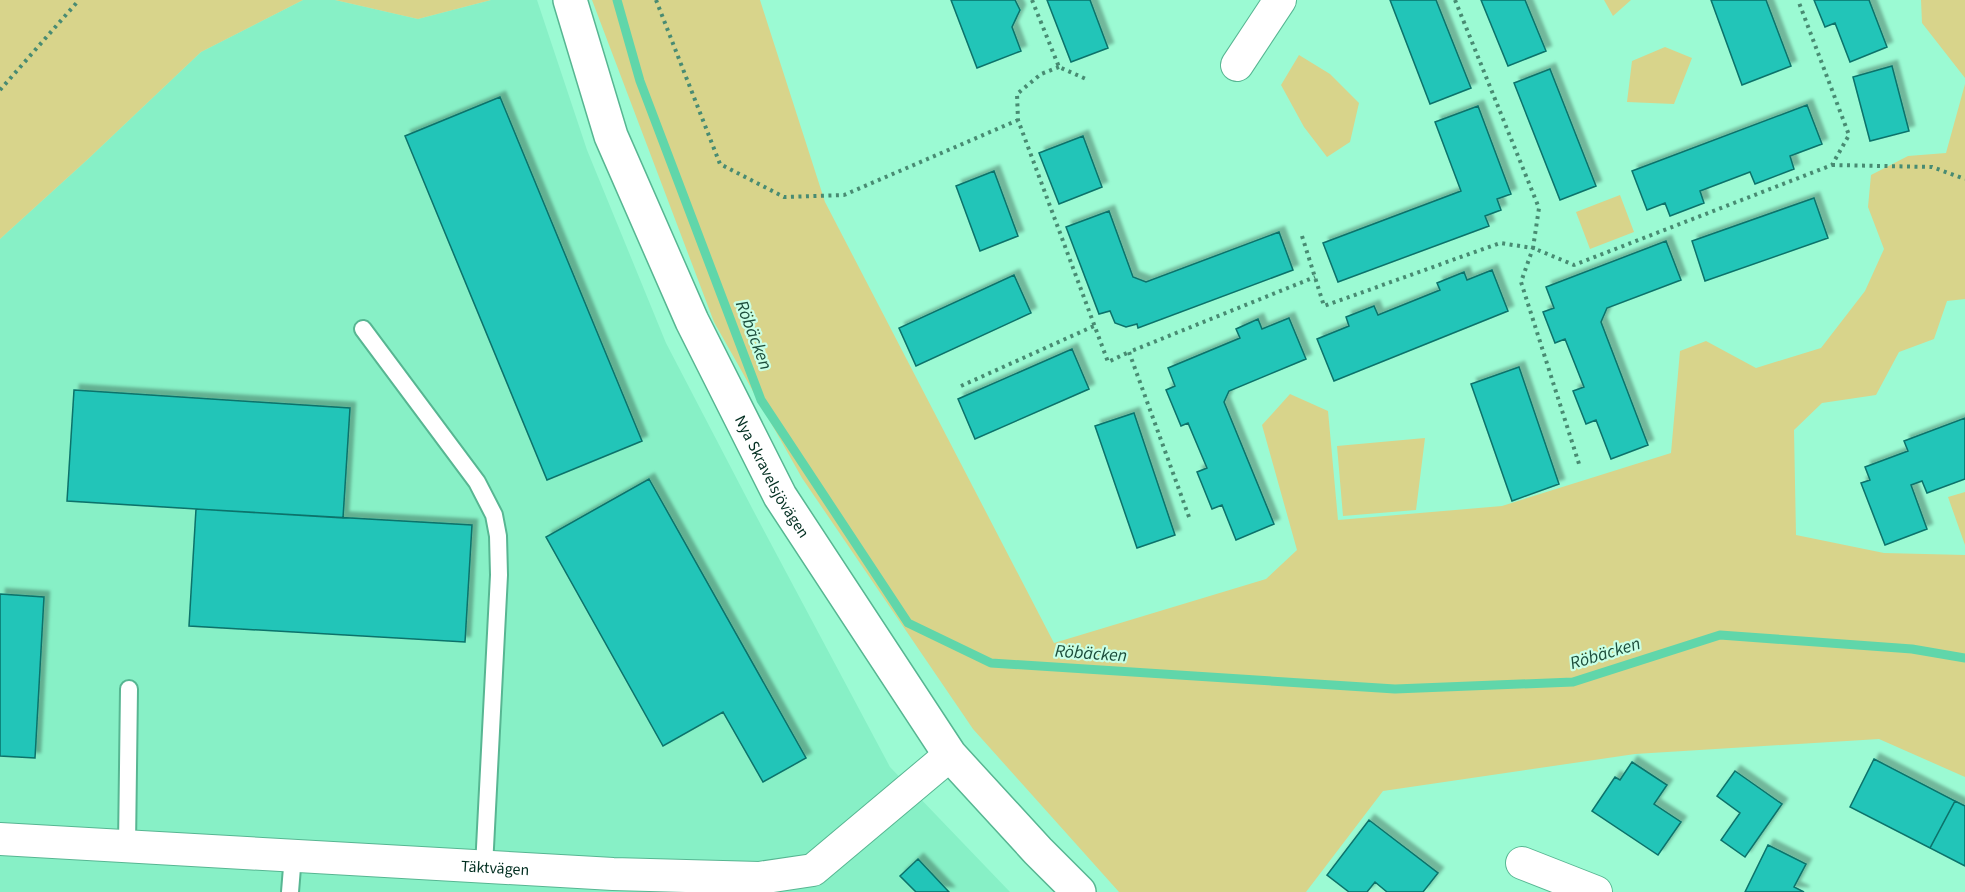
<svg xmlns="http://www.w3.org/2000/svg" width="1965" height="892" viewBox="0 0 1965 892" font-family="'Source Sans 3',sans-serif">
<style>
.built{fill:#87f0c6}
.green{fill:#d8d48b}
.lines{fill:none;stroke-linecap:round;stroke-linejoin:round}
.stream{stroke:#60d6aa;stroke-width:9}
.building{fill:#21c5b8;stroke:#0a726a;stroke-width:1.5;filter:url(#shadow)}
.lane-casing{stroke:#57b692;stroke-width:20}
.street-casing{stroke:#57b692;stroke-width:34}
.secondary-casing{stroke:#57b692;stroke-width:36}
.path{stroke:#488b72;stroke-width:4;stroke-dasharray:3 4.5;stroke-linecap:butt}
.lane{stroke:#fff;stroke-width:16}
.street{stroke:#fff;stroke-width:32}
.secondary{stroke:#fff;stroke-width:33}
.labels{text-anchor:middle;stroke-width:4.5;stroke-linejoin:round;paint-order:stroke}
.street-label{font-size:16px;fill:#022e20;stroke:#c8ffe6}
.water-label{font-size:18px;font-style:italic;fill:#1c4d3b;stroke:#c8ffe6}
</style>
<defs>
<filter id="shadow"><feDropShadow dx="5.5" dy="-5.5" stdDeviation="1.5" flood-color="#0004"/></filter>
</defs>
<rect width="100%" height="100%" fill="#9bfad3"/>
<!-- built -->
<path class="built" d="M303,0H335L418,19L491,0H537L587,150L666,343L753,510L890,767L1010,892H0V239L87,160L201,52Z"/>
<!-- green -->
<path class="green" d="M0,0H303L201,52L87,160L0,239Z
M335,0H491L418,19Z
M592,0H760L825,202L1054,643L1266,579L1297,550L1262,425L1290,394L1328,411L1338,520L1502,506L1671,453L1680,351L1706,341L1756,368L1821,348L1865,291L1884,249L1868,207L1871,175L1908,156L1946,153L1965,84V299L1947,301L1934,339L1899,352L1876,395L1822,403L1794,430L1796,535L1884,553L1965,555V777L1879,739L1635,754L1383,791L1306,892H1119L973,729L802,478L714,322Z
M1604,0H1631L1613,16Z
M1921,0H1965V78L1922,23Z
M1665,47L1692,58L1674,104L1627,102L1632,61Z
M1299,55L1330,74L1359,103L1350,142L1327,157L1304,127L1281,85Z
M1620,195L1634,232L1590,249L1576,212Z
M1425,438L1416,510L1343,516L1337,446Z
M1965,492V545L1948,497Z"/>
<g class="lines">
<!-- stream -->
<path class="stream" d="M617,0L640,81L761,400L908,623L991,663L1395,689L1573,682L1720,635L1912,649L1965,658"/>
</g>
<!-- building -->
<path class="building" d="M951,0H1015L1020,10L1012,27L1021,51L977,68Z
M1047,0H1090L1108,48L1071,62Z
M1390,0H1436L1471,88L1430,104Z
M1481,0H1525L1546,51L1508,66Z
M1711,0H1766L1791,66L1742,85Z
M1814,0H1869L1887,47L1850,62L1835,23L1825,27Z
M1892,66L1909,131L1870,141L1853,77Z
M1550,69L1596,186L1560,200L1514,83Z
M500,97L642,441L547,480L405,136Z
M1807,105L1822,144L1790,156L1794,169L1755,184L1750,172L1700,191L1704,203L1670,216L1665,203L1647,210L1632,171Z
M1478,106L1511,194L1497,199L1501,210L1485,216L1489,226L1338,282L1323,243L1461,191L1435,122Z
M1083,136L1102,187L1059,204L1039,153Z
M994,171L1018,236L980,251L956,186Z
M1814,198L1828,238L1705,281L1692,241Z
M1109,211L1133,277L1146,282L1279,232L1293,270L1138,328L1137,324L1126,327L1115,323L1110,311L1099,314L1066,227Z
M1666,241L1681,280L1607,308L1601,322L1648,445L1611,459L1596,420L1586,424L1573,391L1584,387L1565,339L1555,343L1543,312L1554,308L1546,287Z
M1492,270L1508,311L1334,381L1317,339L1349,326L1346,317L1374,306L1378,315L1440,290L1437,283L1464,272L1467,280Z
M1014,275L1031,313L916,366L899,328Z
M1289,318L1306,359L1229,391L1224,402L1274,524L1236,540L1222,505L1212,509L1197,472L1207,468L1188,423L1181,426L1166,390L1175,386L1168,368L1240,338L1236,329L1258,319L1262,329Z
M1072,349L1089,389L975,439L958,399Z
M1519,367L1559,484L1512,501L1471,384Z
M74,390L350,408L343,518L67,501Z
M1134,413L1175,535L1137,548L1095,426Z
M1965,418V479L1927,493L1922,481L1911,485L1927,529L1885,545L1861,483L1870,480L1865,467L1908,451L1904,441Z
M649,479L806,758L763,782L723,712L663,746L546,537Z
M196,509L472,525L465,642L189,626Z
M0,594L44,597L35,758L0,756Z
M1874,759L1955,801L1930,848L1850,807Z
M1632,762L1667,785L1654,804L1681,822L1658,855L1592,811L1615,777L1620,780Z
M1735,771L1782,804L1745,857L1721,840L1740,813L1717,796Z
M1955,801L1965,806V866L1930,848Z
M1369,820L1438,873L1423,892H1387L1375,882L1367,892H1349L1327,875Z
M1768,845L1806,864L1794,887L1804,892H1745Z
M918,859L949,892H916L900,876Z"/>
<g class="lines">
<!-- lane casing -->
<g class="lane-casing">
<path id="lane" d="M363,329L477,482L494,515L498,536L499,575L484,867
M127,846L129,689
M290,892L293,855"/>
</g>
<!-- street casing -->
<g class="street-casing">
<g id="street">
<path d="M1237,65L1280,0"/>
<path id="s1" d="M0,839L613,874L759,878L813,870L950,755"/>
<path d="M1522,863L1596,892"/>
</g>
</g>
<!-- secondary casing -->
<g class="secondary-casing">
<g id="secondary">
<path id="s2" d="M570,0L611,136L692,321L780,496L950,755L1038,851L1079,892"/>
</g>
</g>
<!-- path -->
<path class="path" d="M656,0L720,164L784,197L844,195L1018,120
M1032,0L1059,67L1086,79
M1455,0L1539,208L1533,248L1574,265L1832,165L1849,135L1798,0
M1059,67L1041,74L1017,94L1018,120L1108,362L1129,352
M0,90L79,0
M1832,165L1932,167L1965,179
M1302,236L1324,306L1500,243L1533,248L1521,282L1580,467
M961,386L1094,326
M1189,517L1129,352L1315,277"/>
<!-- lane -->
<use href="#lane" class="lane"/>
<!-- street -->
<use href="#street" class="street"/>
<!-- secondary -->
<use href="#secondary" class="secondary"/>
</g>
<g class="labels">
<!-- street labels -->
<g class="street-label">
<text dy="6" stroke="none"><textPath href="#s2" startOffset="519">Nya Skravelsjövägen</textPath></text>
<text dy="6" stroke="none"><textPath href="#s1" startOffset="496">Täktvägen</textPath></text>
</g>
<!-- water labels -->
<g class="water-label">
<text transform="translate(754 335) rotate(69)" y="6">Röbäcken</text>
<text transform="translate(1091 653) rotate(4)" y="6">Röbäcken</text>
<text transform="translate(1605 653) rotate(-17)" y="6">Röbäcken</text>
</g>
</g>
</svg>
